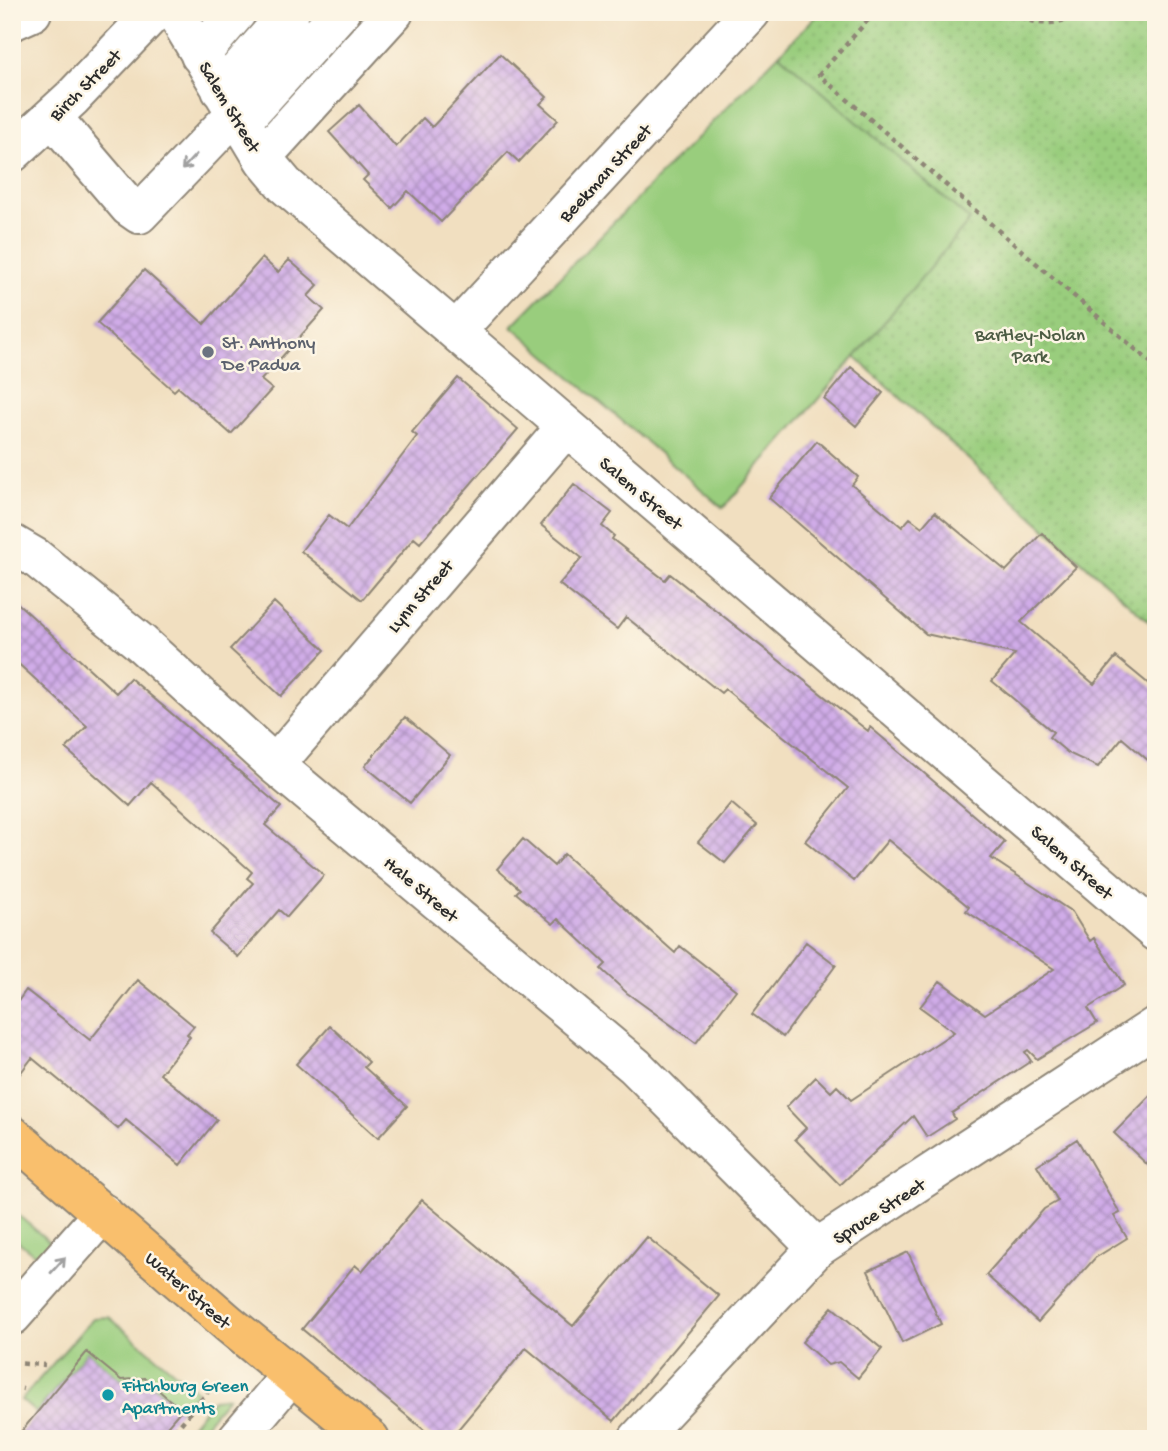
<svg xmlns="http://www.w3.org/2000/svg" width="1168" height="1451" viewBox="0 0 1168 1451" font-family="'Gochi Hand',sans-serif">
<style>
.grass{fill:#99cd7d;stroke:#627c54;stroke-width:2}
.park{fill:url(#park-dots);stroke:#627c54;stroke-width:2}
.building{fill:url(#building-cross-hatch)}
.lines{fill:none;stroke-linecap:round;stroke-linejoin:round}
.minor-casing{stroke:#8e8576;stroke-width:42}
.highway-casing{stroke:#8e8576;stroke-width:42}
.path{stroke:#8e8576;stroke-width:4.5;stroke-dasharray:5 5;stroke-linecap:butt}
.minor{stroke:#fff;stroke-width:38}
.highway{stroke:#f9bf6d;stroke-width:38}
.oneway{stroke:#a0a0a0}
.worship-dot{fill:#6b7280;stroke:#fcf5e5;stroke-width:2.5}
.culture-dot{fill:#0f9aa8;stroke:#fcf5e5;stroke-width:2.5}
.labels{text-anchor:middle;stroke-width:5;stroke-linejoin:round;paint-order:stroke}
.street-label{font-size:19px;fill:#2b2b2b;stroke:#fcf5e5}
.park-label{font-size:19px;fill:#4c5c44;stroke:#fcf5e5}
.worship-label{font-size:19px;fill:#5b616d;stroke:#fcf5e5;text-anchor:start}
.culture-label{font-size:19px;fill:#0d838f;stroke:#fcf5e5;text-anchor:start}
</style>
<defs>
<pattern id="park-dots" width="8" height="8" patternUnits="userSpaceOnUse" patternTransform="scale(1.75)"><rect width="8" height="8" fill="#99cd7d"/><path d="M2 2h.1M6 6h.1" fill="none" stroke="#84b06c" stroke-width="1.8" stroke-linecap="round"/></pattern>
<pattern id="building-cross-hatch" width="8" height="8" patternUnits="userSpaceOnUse" patternTransform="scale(1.75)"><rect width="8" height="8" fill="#d0ace8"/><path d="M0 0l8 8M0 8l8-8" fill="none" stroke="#a98cbc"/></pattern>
</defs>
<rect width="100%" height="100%" fill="#fcf5e5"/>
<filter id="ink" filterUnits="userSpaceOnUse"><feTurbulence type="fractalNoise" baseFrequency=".0143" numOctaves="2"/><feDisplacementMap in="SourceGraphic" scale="14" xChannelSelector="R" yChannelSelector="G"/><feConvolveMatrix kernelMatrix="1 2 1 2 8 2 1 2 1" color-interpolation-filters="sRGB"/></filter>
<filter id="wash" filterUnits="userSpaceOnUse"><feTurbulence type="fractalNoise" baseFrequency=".00686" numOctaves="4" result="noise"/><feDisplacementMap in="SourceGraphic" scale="28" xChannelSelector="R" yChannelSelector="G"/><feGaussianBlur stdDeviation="1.57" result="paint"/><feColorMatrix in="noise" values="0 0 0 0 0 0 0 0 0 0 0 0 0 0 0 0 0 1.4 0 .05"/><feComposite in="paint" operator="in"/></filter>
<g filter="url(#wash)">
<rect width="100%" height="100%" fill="#f1dfc0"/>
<!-- grass -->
<path class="grass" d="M779,54L970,220L1107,584L855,357L723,508L512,326Z
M12,1210L51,1243L35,1255L15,1239L12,1241Z
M109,1317L197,1391L181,1410L145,1378L121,1380L87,1352L36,1413L21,1400L93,1318Z
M228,1397L193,1439H180L213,1399Z"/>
<!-- park -->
<path class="park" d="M820,12H1156V628L855,357L970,220L779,54Z"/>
<g id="blocks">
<!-- building -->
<path class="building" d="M500,54L547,97L540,104L558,120L519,162L508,152L441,222L408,191L392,208L363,180L368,175L329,132L359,105L396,147L423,118L432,127Z
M262,258L278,272L289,260L318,285L308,296L324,310L261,380L272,389L231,434L178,387L174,391L97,323L144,270L204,324Z
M851,367L883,393L856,426L824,399Z
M458,378L518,429L420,543L414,538L362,600L301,551L329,515L347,529L417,436L412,432Z
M817,441L858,477L852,485L902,527L910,518L922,527L935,512L1006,571L1042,533L1076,567L1021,622L1094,684L1116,657L1156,690V767L1122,738L1098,767L1068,753L1049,737L1053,732L992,681L1015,654L926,634L769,498Z
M574,484L612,513L602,526L614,536L612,539L665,580L670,574L868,731L870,727L1005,842L991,858L1072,912L1090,941L1094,938L1124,985L1088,1008L1097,1023L1037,1059L1028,1050L1025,1052L1031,1061L952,1113L955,1119L927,1137L913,1116L840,1185L795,1139L806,1128L786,1107L816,1077L831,1092L837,1086L851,1100L954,1032L920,1007L940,981L985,1014L1054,969L966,911L969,907L888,840L854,881L805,841L848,788L725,689L721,693L626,617L617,629L559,584L582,558L541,525Z
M12,598L116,693L130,678L281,807L265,825L324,875L287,917L279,910L238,957L210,933L253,883L247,878L252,872L151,782L130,806L66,749L87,726L12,658Z
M274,602L325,650L281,696L230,649Z
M405,717L450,755L410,803L365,766Z
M731,803L757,825L725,863L698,842Z
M523,839L554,866L564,854L675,953L680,946L736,990L696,1043L627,993L601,969L606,964L558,919L553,924L516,893L520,889L497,869Z
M806,942L836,965L783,1037L752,1014Z
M138,980L194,1026L187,1034L190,1037L160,1074L217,1120L180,1165L126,1120L118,1129L32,1058L12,1084V1010L26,990L90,1040Z
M330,1026L369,1062L364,1067L407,1106L378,1138L296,1064Z
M1156,1090V1173L1114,1133Z
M1077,1139L1120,1213L1114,1216L1127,1238L1095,1258L1038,1322L986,1275L1044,1209L1058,1201L1037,1165Z
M422,1200L573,1326L647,1237L719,1296L614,1421L526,1348L450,1439H435L302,1329L355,1265L362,1271Z
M908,1252L941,1324L902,1343L868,1271Z
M832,1307L882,1349L858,1378L839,1362L828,1365L802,1342Z
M87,1352L121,1380L145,1378L181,1410L156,1439H15Z"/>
</g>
</g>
<g filter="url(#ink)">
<use href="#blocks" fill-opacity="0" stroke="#8e8576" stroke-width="2"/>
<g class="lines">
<!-- minor casing -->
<g class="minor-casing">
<path id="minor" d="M175,12L264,160L285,185L1156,932
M12,21L32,12
M200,55L237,12
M221,90L290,12
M52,117L129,207L139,214L236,113
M241,122L340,12
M12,153L72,98L154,12
M262,157L394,12
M456,331L751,12
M12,544L36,558L141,643L275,765L635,1066L817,1248
M275,765L566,427
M12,1316L103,1213
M237,1439L291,1375
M638,1439L817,1248L1156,1026"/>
</g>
<!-- highway casing -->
<g class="highway-casing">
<path id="highway" d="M12,1135L229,1324L370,1439"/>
</g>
<!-- path -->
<path class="path" d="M875,12L819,75L1156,367
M1012,12C1036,28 1058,26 1082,12
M12,1363L45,1365
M12,1387L23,1389
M168,1439L212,1387"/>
<!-- minor -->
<use href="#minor" class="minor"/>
<!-- highway -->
<use href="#highway" class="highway"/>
</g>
<!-- one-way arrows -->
<defs><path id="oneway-shaft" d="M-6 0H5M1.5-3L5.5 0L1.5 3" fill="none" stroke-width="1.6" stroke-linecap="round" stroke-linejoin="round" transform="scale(1.75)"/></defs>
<g class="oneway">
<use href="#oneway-shaft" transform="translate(189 162) rotate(133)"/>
<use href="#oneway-shaft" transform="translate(58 1265) rotate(-48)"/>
</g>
</g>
<!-- markers -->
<circle class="worship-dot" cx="208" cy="352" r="7"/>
<circle class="culture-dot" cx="108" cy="1395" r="7"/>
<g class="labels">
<!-- street labels -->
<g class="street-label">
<text transform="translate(84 84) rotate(-45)" y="7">Birch Street</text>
<text transform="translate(231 106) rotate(59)" y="7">Salem Street</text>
<text transform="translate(604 172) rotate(-47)" y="7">Beekman Street</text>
<text transform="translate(642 492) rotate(40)" y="7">Salem Street</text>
<text transform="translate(419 595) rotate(-49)" y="7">Lynn Street</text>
<text transform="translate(1073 861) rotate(41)" y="7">Salem Street</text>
<text transform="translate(422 888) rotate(40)" y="7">Hale Street</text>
<text transform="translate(878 1210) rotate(-33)" y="7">Spruce Street</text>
<text transform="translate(189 1289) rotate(41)" y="7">Water Street</text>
</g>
<!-- park labels -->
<g class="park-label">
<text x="1030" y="340">Bartley-Nolan<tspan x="1030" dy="22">Park</tspan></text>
</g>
<!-- worship labels -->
<g class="worship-label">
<text x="222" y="348">St. Anthony<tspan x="222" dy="22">De Padua</tspan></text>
</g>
<!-- culture labels -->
<g class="culture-label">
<text x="122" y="1391">Fitchburg Green<tspan x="122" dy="22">Apartments</tspan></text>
</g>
</g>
<!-- margin -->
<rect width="1168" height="1451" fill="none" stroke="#fcf5e5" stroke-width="42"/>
</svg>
